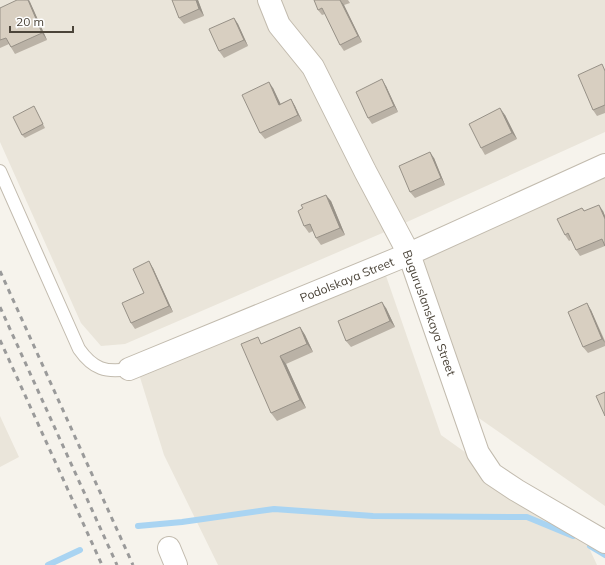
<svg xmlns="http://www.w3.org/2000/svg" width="605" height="565" viewBox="0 0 605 565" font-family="Mulish,sans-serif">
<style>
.residential{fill:#eae5da}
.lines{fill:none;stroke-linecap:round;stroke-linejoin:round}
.stream{stroke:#a9d4f2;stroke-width:6}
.lane-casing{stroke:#c2bbae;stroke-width:14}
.street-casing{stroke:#c2bbae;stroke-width:24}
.lane{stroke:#fff;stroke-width:12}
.street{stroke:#fff;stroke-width:22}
.rail{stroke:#9a9a9a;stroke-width:3;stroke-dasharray:5 5;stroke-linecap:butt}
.wall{fill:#bab2a6}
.shaded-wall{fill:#979187}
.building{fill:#d8cfc1;stroke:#979187}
.labels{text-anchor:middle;stroke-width:3.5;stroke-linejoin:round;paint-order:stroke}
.street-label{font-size:12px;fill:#4b4439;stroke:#fff}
</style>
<rect width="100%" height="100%" fill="#f6f3ec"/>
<!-- residential -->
<path class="residential" d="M0,0H605V132L387,231L125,344L101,346L81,323L0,142Z
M605,170V506L473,414L416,256Z
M384,270L441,435L584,537L597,565H218L164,455L139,374Z
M0,416L19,457L0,467Z"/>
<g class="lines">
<!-- stream -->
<path class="stream" d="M138,526L182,522L274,509L373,516L527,517L573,536
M590,546L605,555
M48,565L80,550"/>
<!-- lane casing -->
<g class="lane-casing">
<path id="lane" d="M0,171L79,349C93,369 106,373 129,369"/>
</g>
<!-- street casing -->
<g class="street-casing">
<path id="street" d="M269,0L279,25L313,67L365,171L409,254L478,453L492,474L516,490L605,542
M129,369L409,254L605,165
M169,548L176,565"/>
</g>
<!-- lane -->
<use href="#lane" class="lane"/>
<!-- street -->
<use href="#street" class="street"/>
<!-- rail -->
<path class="rail" d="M0,271L133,565
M0,307L117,565
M0,340L102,565"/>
</g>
<!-- wall -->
<path class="wall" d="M172,0H198L204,16L184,24L179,18Z
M314,0H348L350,3L344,5L362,42L344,51L340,45L325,14L322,15L318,10Z
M30,2L47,40L15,54L9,44L0,48V8Z
M234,18L238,24L248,46L224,58L219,51Z
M605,68V113L597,116L593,110Z
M386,86L398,112L372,124L368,118Z
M273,88L280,104L291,99L295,106L302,121L265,139L260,133Z
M36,110L45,128L25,138L22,135Z
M505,115L517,139L485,155L481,148Z
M434,158L445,185L415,198L410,192Z
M331,201L345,235L321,245L316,238L313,231L309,233L304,226Z
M582,208L585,211H603L605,216V246L580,256L576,250L571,240L569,241L565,235Z
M153,268L173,312L135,329L131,323L144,293Z
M386,308L395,327L351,347L346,341Z
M591,310L605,341V346L588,353L583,347Z
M300,327L305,335L313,352L286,364L306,408L277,421L271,413L262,344Z"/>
<!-- shaded-wall -->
<path class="shaded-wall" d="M28,0H29L30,2L47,40L42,33Z
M196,0H198L204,16L199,9Z
M340,0L344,5L362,42L358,36Z
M234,18L238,24L248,46L244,40Z
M382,79L386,86L398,112L394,106Z
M269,82L273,88L284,111L279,105Z
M291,99L295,106L302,121L298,115Z
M500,108L505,115L517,139L512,133Z
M430,152L434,158L445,185L441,178Z
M326,195L331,201L345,235L340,228Z
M599,205L603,211L605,216V219Z
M149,261L153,268L173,312L169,306Z
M382,302L386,308L395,327L390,321Z
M587,303L591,310L605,343L602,339Z
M300,327L305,335L313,352L307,344Z
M280,356L286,364L306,408L300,400Z"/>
<!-- building -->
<path class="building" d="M17,0H28L42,33L11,47L6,38L0,40V8Z
M172,0H196L199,9L179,18Z
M314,0H340L358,36L340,45L322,8L318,10Z
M234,18L244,40L219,51L209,29Z
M602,64L605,71V105L593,110L578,75Z
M382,79L394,106L368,118L356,92Z
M269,82L279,105L291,99L298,115L260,133L242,95Z
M34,106L43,124L22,135L13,117Z
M500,108L512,133L481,148L469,124Z
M430,152L441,178L410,192L399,166Z
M326,195L340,228L316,238L310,224L304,226L298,211L303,208L301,205Z
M599,205L605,219V246L602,239L576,250L568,233L565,235L557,219L582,208L584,211Z
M149,261L169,306L131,323L122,303L144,293L133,269Z
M382,302L390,321L346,341L338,321Z
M587,303L602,339L583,347L568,312Z
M300,327L307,344L280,356L300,400L271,413L241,344L258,337L261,344Z
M605,392V416L596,396Z"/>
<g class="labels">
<!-- street labels -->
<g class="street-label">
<text transform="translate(347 280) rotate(-22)" y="4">Podolskaya Street</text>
<text transform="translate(429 313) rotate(70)" y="4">Buguruslanskaya Street</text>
</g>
</g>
<!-- scale -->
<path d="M10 26v6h63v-6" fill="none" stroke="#4b4439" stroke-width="2"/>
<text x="16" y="26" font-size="12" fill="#4b4439" stroke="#ffffff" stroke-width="3" paint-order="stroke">20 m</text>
</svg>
